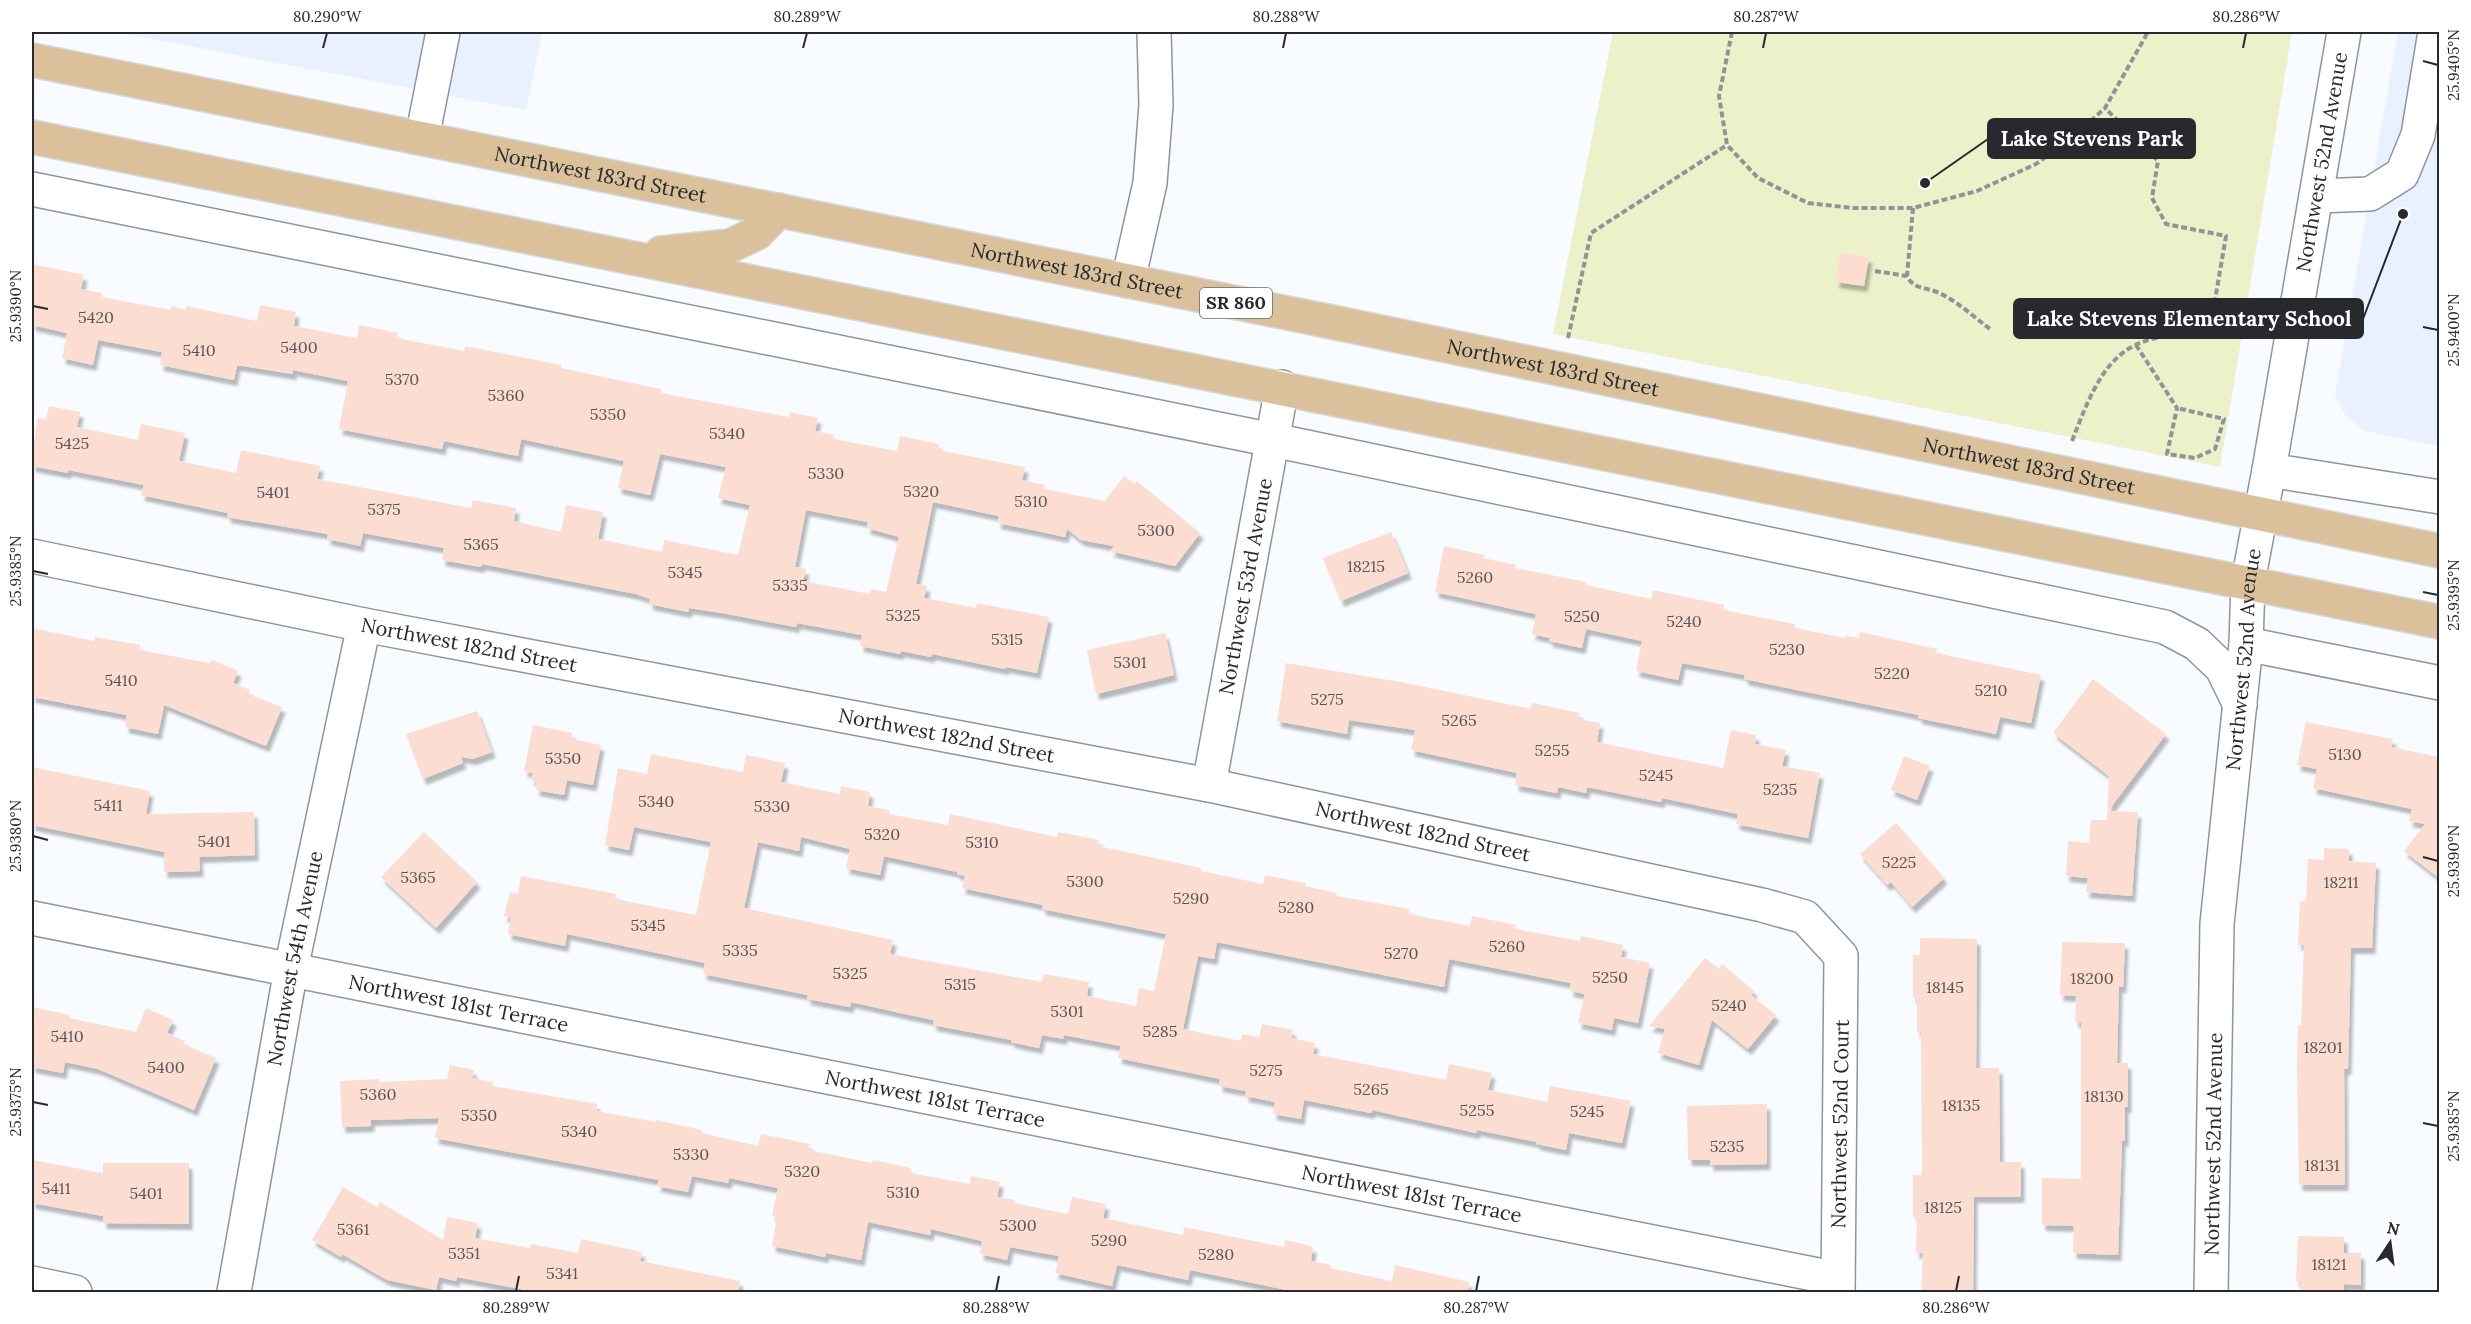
<svg xmlns="http://www.w3.org/2000/svg" width="2471" height="1324" viewBox="0 0 2471 1324" font-family="Lora,serif">
<style>
.built{fill:#e9f1fe}
.green{fill:#ecf1ca}
.building{fill:#fcddd2;fill-rule:evenodd;filter:url(#shadow)}
.lines{fill:none;stroke-linecap:round;stroke-linejoin:round}
.minor-casing{stroke:#8f949d;stroke-width:36}
.major-casing{stroke:#d8d8d9;stroke-width:36}
.path{stroke:#909397;stroke-width:4;stroke-dasharray:6 3;stroke-linecap:butt}
.minor{stroke:#fff;stroke-width:33}
.major{stroke:#dac19b;stroke-width:33}
.ticks{fill:none;stroke:#27292d;stroke-width:2}
.labels{text-anchor:middle;stroke-width:4.5;stroke-linejoin:round;paint-order:stroke}
.number-label{font-size:16px;fill:#5c5656}
.shield{fill:#fff;stroke:#68696c;stroke-width:1.5}
.shield-label{font-size:18px;font-weight:bold;fill:#27292d}
.street-label{font-size:20px;fill:#27292d;stroke:#fff}
.leader{fill:none;stroke:#27292d;stroke-width:2}
.callout-dot{fill:#27292d;stroke:#fff;stroke-width:2}
.callout{fill:#27292d;stroke:#27292d;stroke-width:2}
.callout-label{font-size:21px;text-anchor:middle;font-weight:bold;fill:#fff}
.neatline{fill:none;stroke:#27292d;stroke-width:2}
.ticks-label{font-size:15px;text-anchor:middle;fill:#27292d}
</style>
<defs>
<filter id="shadow"><feDropShadow dx="3.5" dy="6" stdDeviation="1.5" flood-color="#0004"/></filter>
</defs>
<rect width="100%" height="100%" fill="#f8fbff"/>
<!-- built -->
<path class="built" d="M115,32H542L526,110Z
M2398,32H2439V446L2365,431L2346,416L2335,396Z"/>
<!-- green -->
<path class="green" d="M1613,32H2292L2220,467L1553,334Z"/>
<!-- building -->
<path class="building" d="M1840,253L1869,257L1864,286L1836,282Z
M32,264L84,275L81,289L102,293V297L171,310V306L186,310V306L257,321L260,305L296,312L294,326L357,338L359,325L398,333L396,338L464,351L465,346L561,365V368L661,389V393L789,417L790,412L818,418L815,431L834,435L833,439L897,451L900,436L939,444L938,450L1025,467L1022,480L1045,485L1044,489L1105,501L1124,476L1135,484L1137,481L1200,533L1175,566L1110,551L1114,546L1081,540L1067,529L1065,537L1033,530L997,523L999,516L933,502L916,584L927,586L924,598L976,608L977,603L1049,617L1037,673L1006,667L1005,669L932,654L931,657L901,651L900,654L860,646L862,635L797,623L796,627L722,613L689,608L688,612L649,604L650,599L636,594L482,564L481,567L442,560L444,548L363,533L360,546L327,539L328,534L227,517L228,513L141,495L144,485L68,470V473L32,466V452L38,418L46,420L49,406L80,412L77,427L138,440L141,424L185,433L179,461L236,473L241,450L320,466L317,479L471,508L473,500L516,508L514,521L561,532L566,505L603,512L598,539L662,552L664,540L738,555L750,505L718,498L726,467L660,454L650,495L618,488L624,461L521,439L518,456L444,441L442,449L339,429L348,381L293,370V374L237,365L234,380L160,365L162,352L98,340L93,365L62,358L67,333L32,325ZM806,510L868,522L867,528L899,537L886,592L871,589L870,594L803,581L806,569L795,567Z
M1391,532L1408,573L1341,601L1323,558Z
M1444,546L1484,555L1483,558L1516,565L1515,568L1586,582V585L1651,599L1653,590L1724,605L1723,610L1795,624V628L1845,638V636L1859,638L1860,632L1937,649L1936,653L2041,675L2031,723L2000,717L1996,734L1918,718L1919,715L1744,679L1745,675L1682,663L1678,680L1636,671L1642,641L1586,629L1582,648L1549,641L1550,638L1532,634L1536,614L1435,592Z
M32,628L94,641L95,637L140,645L139,650L210,663L212,660L238,671L233,683L250,690L248,694L282,707L266,746L164,705L158,734L125,727L127,715L32,697Z
M1165,633L1174,675L1096,694L1087,650Z
M1286,663L1401,682L1531,709L1532,703L1580,713L1578,719L1600,723L1597,742L1723,768L1731,730L1756,735L1755,744L1786,750L1782,766L1820,773L1808,838L1736,824L1738,814L1662,798L1661,802L1587,787L1586,793L1558,787L1557,793L1515,785L1517,773L1411,750L1415,730L1349,720L1347,734L1277,721Z
M2093,679L2166,734L2108,811L2138,812L2132,896L2086,892L2088,878L2066,876L2068,841L2089,843L2091,820H2107L2109,776L2053,733Z
M477,711L492,752L473,759L461,757L463,763L423,779L406,734Z
M2306,722L2393,739L2391,747L2439,757V878L2404,851L2425,824L2409,821L2412,809L2313,788L2317,769L2297,765Z
M533,725L572,733L571,739L601,745L593,785L567,780L564,795L536,790L537,781L531,780L533,773L524,771Z
M651,754L743,772L746,755L785,763L781,782L840,794L841,786L870,792L868,806L890,810L889,814L948,825L950,814L1057,837L1058,832L1099,840L1098,846L1201,868V871L1263,884L1265,875L1306,883L1305,886L1337,893L1336,896L1410,909L1409,914L1470,926L1472,916L1516,925L1515,929L1580,941L1581,936L1623,945L1621,957L1650,963L1638,1023L1614,1018L1612,1030L1578,1023L1585,994L1570,991L1571,983L1449,959L1444,987L1217,942L1214,959L1198,956L1183,1029L1241,1041L1242,1034L1259,1037L1262,1024L1293,1030L1291,1038L1315,1043L1313,1054L1446,1080L1449,1064L1492,1073L1488,1090L1547,1102L1550,1086L1631,1101L1622,1143L1569,1133L1566,1150L1536,1144L1537,1142L1477,1130L1476,1133L1372,1110L1371,1113L1304,1100L1301,1119L1273,1114L1275,1102L1245,1096L1246,1091L1219,1086L1220,1079L1118,1058L1121,1046L1064,1035L1063,1039L1042,1035L1039,1048L1011,1042L1012,1040L933,1025V1020L905,1014L851,1002L850,1007L807,999L808,995L703,974L705,963L567,934L565,946L508,934L511,917L504,916L510,892L518,894L521,876L616,894L615,899L696,915L711,842L634,827L629,850L605,845L618,768L647,774ZM801,837L850,849L846,868L880,875L884,856L957,872V874L965,876L962,888L1043,905L1042,909L1166,934L1154,991L1139,988L1136,1006L1087,996L1089,982L1044,974L1042,982L890,954L893,940L744,908L758,842L799,851Z
M1904,756L1930,766L1917,800L1891,790Z
M32,767L150,791L146,814L254,812L255,855L199,857L200,871L164,872V852L32,825Z
M1896,823L1944,878L1912,907L1891,882L1887,885L1860,854Z
M424,832L477,882L436,928L381,877Z
M2324,848L2349,849V861L2376,863L2372,948H2351L2348,1069H2344L2345,1185H2299L2297,1068L2298,1025H2301L2304,945H2298L2300,901H2306L2308,859L2324,860Z
M1920,938L1977,939L1976,1068H1999L2000,1162H2021V1197H1974L1973,1293H1921L1923,1253H1916L1917,1218L1913,1217V1175H1922L1921,1032H1917V998H1913V955H1920Z
M2062,942L2125,943L2123,987H2119L2117,1063H2128V1107H2125V1141H2122L2118,1255L2073,1253L2074,1226L2042,1225V1178L2081,1179V1022H2075L2076,996L2060,995Z
M1705,958L1719,969L1722,964L1754,991L1751,995L1776,1015L1748,1049L1712,1020L1699,1065L1658,1053L1665,1029L1649,1026Z
M32,1007L70,1015L69,1018L136,1032L146,1008L173,1020L167,1033L185,1041L183,1044L216,1058L194,1110L98,1069L65,1062L63,1073L32,1067Z
M450,1065L474,1070L472,1078L493,1082L492,1086L597,1104L596,1111L656,1122V1120L702,1130V1133L758,1146L761,1134L810,1144L809,1150L872,1163L873,1160L911,1168L910,1173L970,1184L971,1176L1000,1182L997,1197L1015,1200L1014,1203L1068,1214L1072,1197L1106,1204L1103,1218L1183,1235L1184,1227L1284,1247L1285,1240L1299,1243L1313,1247L1311,1261L1331,1265L1330,1268L1392,1281L1395,1265L1469,1282L1468,1293H1286L1287,1290L1190,1270L1188,1280L1117,1265L1112,1286L1055,1273L1059,1256L1010,1247L1007,1260L980,1254L982,1241L931,1229L930,1235L868,1222L861,1260L826,1253L825,1257L772,1246L777,1217L772,1216L778,1188L729,1178L728,1183L692,1176L688,1192L657,1186L659,1180L435,1138L439,1118L371,1120V1126L342,1127L340,1081L379,1079V1082L447,1079Z
M1767,1104V1164L1710,1165V1160H1688L1687,1106Z
M32,1160L103,1173V1163H189V1224L103,1223V1216L32,1203Z
M343,1187L377,1207L380,1202L443,1240L447,1217L478,1223L475,1238L530,1248L531,1244L578,1253L581,1239L642,1252L640,1261L740,1281L738,1293H521V1289L457,1277L456,1281L439,1277L436,1290L387,1280L342,1254L341,1257L312,1240Z
M2298,1236L2344,1237V1253H2361V1285L2344,1284V1293H2300L2301,1282L2296,1281Z"/>
<g class="lines">
<!-- minor casing -->
<g class="minor-casing">
<g id="minor">
<path d="M422,138L443,32"/>
<path d="M32,189L1273,440L2165,627L2197,644L2222,668L2240,705"/>
<path d="M2316,196L2370,194L2402,174L2418,135L2435,32"/>
<path d="M1128,281L1150,183L1156,105L1154,32"/>
<path d="M2269,470L2440,497"/>
<path id="s1" d="M32,556L364,625L1209,785L1762,905L1805,917L1841,956L1838,1292"/>
<path d="M2246,644L2440,683"/>
<path id="s2" d="M1209,785L1282,387"/>
<path id="s3" d="M32,918L1838,1279"/>
<path d="M32,1283L75,1292"/>
<path id="s4" d="M234,1292L291,969L364,625"/>
<path id="s5" d="M2211,1292L2217,924L2246,644L2248,582L2269,470L2344,32"/>
</g>
</g>
<!-- major casing -->
<g class="major-casing">
<g id="major">
<path id="s6" d="M32,60L1327,321L2440,551"/>
<path d="M32,137L2440,622"/>
<path d="M661,253L730,246L757,233L779,210"/>
</g>
</g>
<!-- path -->
<path class="path" d="M1732,32L1719,96L1727,145L1758,178L1808,203L1853,208H1913L1977,191L2036,164L2072,138L2105,108L2148,32
M1913,208L1907,276C1914,290 1927,287 1939,293C1957,301 1974,317 1990,329
M1875,271L1907,276
M1568,338L1591,233L1727,145
M2136,345L2177,408L2167,454L2195,458L2215,449L2224,419L2177,408
M2072,441C2102,363 2119,330 2209,335L2226,236L2166,224L2152,198L2158,161L2105,108"/>
<!-- minor -->
<use href="#minor" class="minor"/>
<!-- major -->
<use href="#major" class="major"/>
</g>
<!-- ticks -->
<path class="ticks" d="M323,48L327,33M803,48L807,33M1283,48L1286,33M1763,48L1766,33M2243,48L2246,33M2423,61L2438,65M33,306L48,309M2423,327L2438,330M33,571L48,574M2423,592L2438,595M33,836L48,840M2423,857L2438,861M33,1102L48,1105M2423,1123L2438,1126M516,1291L519,1276M996,1291L999,1276M1476,1291L1479,1276M1956,1291L1959,1276"/>
<g class="labels">
<!-- number labels -->
<g class="number-label">
<text x="96" y="323">5420</text>
<text x="299" y="353">5400</text>
<text x="199" y="356">5410</text>
<text x="402" y="385">5370</text>
<text x="506" y="401">5360</text>
<text x="608" y="420">5350</text>
<text x="727" y="439">5340</text>
<text x="72" y="449">5425</text>
<text x="826" y="479">5330</text>
<text x="921" y="497">5320</text>
<text x="273" y="498">5401</text>
<text x="1031" y="507">5310</text>
<text x="384" y="515">5375</text>
<text x="1156" y="536">5300</text>
<text x="481" y="550">5365</text>
<text x="1366" y="572">18215</text>
<text x="685" y="578">5345</text>
<text x="1475" y="583">5260</text>
<text x="790" y="591">5335</text>
<text x="903" y="621">5325</text>
<text x="1582" y="622">5250</text>
<text x="1684" y="627">5240</text>
<text x="1007" y="645">5315</text>
<text x="1787" y="655">5230</text>
<text x="1130" y="668">5301</text>
<text x="1892" y="679">5220</text>
<text x="121" y="686">5410</text>
<text x="1991" y="696">5210</text>
<text x="1327" y="705">5275</text>
<text x="1459" y="726">5265</text>
<text x="1552" y="756">5255</text>
<text x="2345" y="760">5130</text>
<text x="563" y="764">5350</text>
<text x="1656" y="781">5245</text>
<text x="1780" y="795">5235</text>
<text x="656" y="807">5340</text>
<text x="108" y="811">5411</text>
<text x="772" y="812">5330</text>
<text x="882" y="840">5320</text>
<text x="214" y="847">5401</text>
<text x="982" y="848">5310</text>
<text x="1899" y="868">5225</text>
<text x="418" y="883">5365</text>
<text x="1085" y="887">5300</text>
<text x="2341" y="888">18211</text>
<text x="1191" y="904">5290</text>
<text x="1296" y="913">5280</text>
<text x="648" y="931">5345</text>
<text x="1507" y="952">5260</text>
<text x="740" y="956">5335</text>
<text x="1401" y="959">5270</text>
<text x="850" y="979">5325</text>
<text x="1610" y="983">5250</text>
<text x="2092" y="984">18200</text>
<text x="960" y="990">5315</text>
<text x="1945" y="993">18145</text>
<text x="1729" y="1011">5240</text>
<text x="1067" y="1017">5301</text>
<text x="1160" y="1037">5285</text>
<text x="67" y="1042">5410</text>
<text x="2323" y="1053">18201</text>
<text x="166" y="1073">5400</text>
<text x="1266" y="1076">5275</text>
<text x="1371" y="1095">5265</text>
<text x="378" y="1100">5360</text>
<text x="2104" y="1102">18130</text>
<text x="1961" y="1111">18135</text>
<text x="1477" y="1116">5255</text>
<text x="1587" y="1117">5245</text>
<text x="479" y="1121">5350</text>
<text x="579" y="1137">5340</text>
<text x="1727" y="1152">5235</text>
<text x="691" y="1160">5330</text>
<text x="2322" y="1171">18131</text>
<text x="802" y="1177">5320</text>
<text x="56" y="1194">5411</text>
<text x="903" y="1198">5310</text>
<text x="146" y="1199">5401</text>
<text x="1943" y="1213">18125</text>
<text x="1018" y="1231">5300</text>
<text x="353" y="1235">5361</text>
<text x="1109" y="1246">5290</text>
<text x="464" y="1259">5351</text>
<text x="1216" y="1260">5280</text>
<text x="2329" y="1270">18121</text>
<text x="562" y="1279">5341</text>
</g>
<!-- shield labels -->
<rect class="shield" x="1200" y="288" width="72" height="30" rx="4.5"/>
<g class="shield-label">
<text x="1236" y="309">SR 860</text>
</g>
<!-- street labels -->
<g class="street-label">
<text dy="7" stroke="none"><textPath href="#s5" startOffset="1138">Northwest 52nd Avenue</textPath></text>
<text dy="7" stroke="none"><textPath href="#s6" startOffset="580">Northwest 183rd Street</textPath></text>
<text dy="7" stroke="none"><textPath href="#s6" startOffset="1066">Northwest 183rd Street</textPath></text>
<text dy="7" stroke="none"><textPath href="#s6" startOffset="1552">Northwest 183rd Street</textPath></text>
<text dy="7" stroke="none"><textPath href="#s6" startOffset="2038">Northwest 183rd Street</textPath></text>
<text dy="7" stroke="none"><textPath href="#s2" startOffset="202">Northwest 53rd Avenue</textPath></text>
<text dy="7" stroke="none"><textPath href="#s1" startOffset="446">Northwest 182nd Street</textPath></text>
<text dy="7" stroke="none"><textPath href="#s5" startOffset="634">Northwest 52nd Avenue</textPath></text>
<text dy="7" stroke="none"><textPath href="#s1" startOffset="932">Northwest 182nd Street</textPath></text>
<text dy="7" stroke="none"><textPath href="#s1" startOffset="1418">Northwest 182nd Street</textPath></text>
<text dy="7" stroke="none"><textPath href="#s4" startOffset="339">Northwest 54th Avenue</textPath></text>
<text dy="7" stroke="none"><textPath href="#s3" startOffset="435">Northwest 181st Terrace</textPath></text>
<text dy="7" stroke="none"><textPath href="#s3" startOffset="921">Northwest 181st Terrace</textPath></text>
<text transform="translate(1840 1124) rotate(-89)" y="7">Northwest 52nd Court</text>
<text dy="7" stroke="none"><textPath href="#s5" startOffset="148">Northwest 52nd Avenue</textPath></text>
<text dy="7" stroke="none"><textPath href="#s3" startOffset="1407">Northwest 181st Terrace</textPath></text>
</g>
</g>
<!-- callouts -->
<path class="leader" d="M1925 183L1988 139M2403 214L2363 319"/>
<g class="callout-dot">
<circle cx="1925" cy="183" r="6"/>
<circle cx="2403" cy="214" r="6"/>
</g>
<g class="callout">
<rect x="1988" y="119" width="207" height="39" rx="6"/>
<rect x="2014" y="299" width="349" height="39" rx="6"/>
</g>
<g class="callout-label">
<text x="2092" y="146">Lake Stevens Park</text>
<text x="2189" y="326">Lake Stevens Elementary School</text>
</g>
<!-- border -->
<rect width="2471" height="1324" fill="none" stroke="#ffffff" stroke-width="66"/>
<!-- north arrow -->
<g transform="translate(2390 1243) rotate(13)" stroke="#ffffff" stroke-width="4.5" paint-order="stroke">
<path d="M0-4.5L10 22L0 15L-10 22Z" fill="#27292d"/>
<text y="-9" font-size="16" font-weight="bold" text-anchor="middle" fill="#27292d">N</text>
</g>
<rect x="33" y="33" width="2405" height="1258" class="neatline"/>
<g class="ticks-label">
<text x="327" y="22">80.290°W</text>
<text x="807" y="22">80.289°W</text>
<text x="1286" y="22">80.288°W</text>
<text x="1766" y="22">80.287°W</text>
<text x="2246" y="22">80.286°W</text>
<text transform="translate(2454 65) rotate(-90)" y="5">25.9405°N</text>
<text transform="translate(16 306) rotate(-90)" y="5">25.9390°N</text>
<text transform="translate(2454 330) rotate(-90)" y="5">25.9400°N</text>
<text transform="translate(16 571) rotate(-90)" y="5">25.9385°N</text>
<text transform="translate(2454 595) rotate(-90)" y="5">25.9395°N</text>
<text transform="translate(16 836) rotate(-90)" y="5">25.9380°N</text>
<text transform="translate(2454 861) rotate(-90)" y="5">25.9390°N</text>
<text transform="translate(16 1102) rotate(-90)" y="5">25.9375°N</text>
<text transform="translate(2454 1126) rotate(-90)" y="5">25.9385°N</text>
<text x="516" y="1313">80.289°W</text>
<text x="996" y="1313">80.288°W</text>
<text x="1476" y="1313">80.287°W</text>
<text x="1956" y="1313">80.286°W</text>
</g>
</svg>
